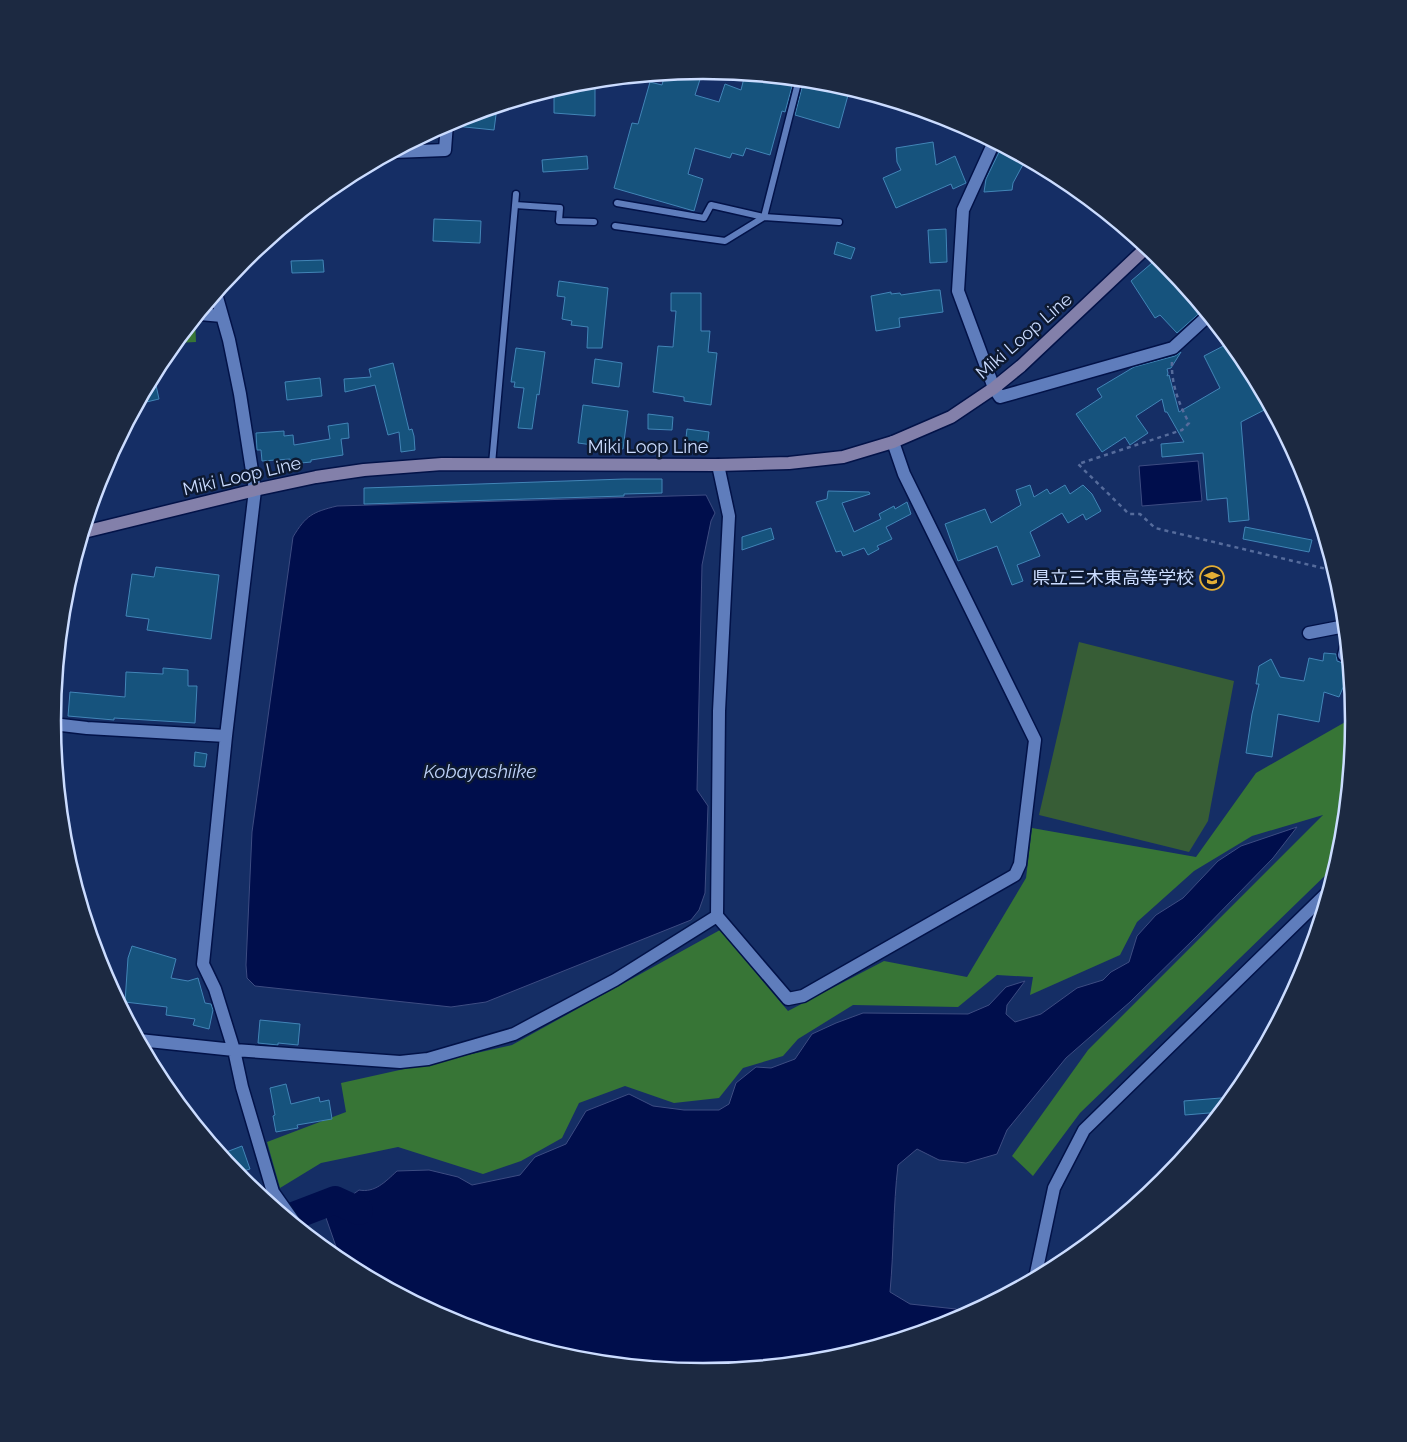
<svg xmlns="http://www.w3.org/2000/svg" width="1407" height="1442" viewBox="0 0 1407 1442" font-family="Raleway,'Noto Sans JP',sans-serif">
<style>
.green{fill:#375d36}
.forest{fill:#377536}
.water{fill:#000e4c;stroke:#3d4c82}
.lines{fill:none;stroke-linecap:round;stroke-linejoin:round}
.river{stroke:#000e4c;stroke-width:28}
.building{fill:#16537d;stroke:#4285b7}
.service-casing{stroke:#021248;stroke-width:9}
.minor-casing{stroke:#021248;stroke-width:15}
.tertiary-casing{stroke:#021248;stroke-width:15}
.secondary-casing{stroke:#021248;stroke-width:15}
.path{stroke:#566c9c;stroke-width:2.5;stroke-dasharray:4 4;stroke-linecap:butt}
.service{stroke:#5f7dbc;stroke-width:6}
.minor{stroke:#5f7dbc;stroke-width:12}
.tertiary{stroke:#5f7dbc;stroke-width:12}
.secondary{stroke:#8380aa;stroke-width:12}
.labels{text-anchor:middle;stroke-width:5;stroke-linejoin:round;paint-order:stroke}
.street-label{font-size:18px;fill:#cbdcff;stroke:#0d1931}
.poi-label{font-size:18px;fill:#cbdcff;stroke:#0d1931;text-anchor:end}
.water-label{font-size:19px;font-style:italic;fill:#bdd1f7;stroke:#0d1931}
.rim{fill:none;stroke:#cbdcff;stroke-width:2.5}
</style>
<rect width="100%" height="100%" fill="#152e65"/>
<!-- green -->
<path class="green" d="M1079,642L1234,681L1208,821L1189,852L1039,815Z"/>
<!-- forest -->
<path class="forest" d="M195,319L196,342L176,343Z
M1354,717L1342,848L1337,864L1080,1113L1033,1176L1012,1156L1088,1050L1323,815L1252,836L1194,871L1137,922L1120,955L1030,995L1033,977L997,975L958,1007L853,1005L798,1039L783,1056L743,1068L719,1098L674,1103L625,1086L579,1103L562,1138L521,1161L483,1174L398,1147L321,1163L280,1188L267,1142L346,1112L341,1083L512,1045L720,930L788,1011L884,961L967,977L1026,878L1032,828L1196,857L1256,773Z"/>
<!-- water -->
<path class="water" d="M1198,461L1202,501L1142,506L1139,466Z
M706,495L715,513L711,521L702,565L697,790L708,806L705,893L699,910L691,920L486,1002L451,1007L255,986L247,978L246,965L252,832L293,537C306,515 313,512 337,506Z
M1297,827L1273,858L1197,936L1130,1002L1066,1058L1007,1130L997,1154L966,1163L939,1160L917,1149L898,1165C893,1207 894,1249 890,1292L910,1304L956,1309L963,1317L952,1323L830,1360L703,1372L576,1359L454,1322L341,1261L325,1215L359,1190C375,1193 385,1182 397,1171L429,1170L458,1177L472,1185L520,1175L535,1157L566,1144L586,1111L629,1094L653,1106L684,1110H719L729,1104L736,1083L756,1067L771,1068L795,1059L812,1034L836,1023L863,1013L968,1014L989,1005L1006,987L1025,981L1007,1005L1006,1014L1015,1022L1041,1014L1077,988L1103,980L1111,972L1129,962L1137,936L1156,915L1183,898L1218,861L1241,846Z"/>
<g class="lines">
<!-- river -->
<path class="river" d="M288,1218L335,1200L359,1211"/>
</g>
<!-- building -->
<path class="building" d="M703,70L695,95L719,102L725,84L741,90L745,74L794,79L785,112L782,111L770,155L746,148L743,156L732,153L730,158L695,148L688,174L703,179L694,211L614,188L632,123L638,124L650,82L662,85L665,74Z
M804,80L831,83L850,88L839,128L795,115Z
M577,87H595V116L554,113V89H577Z
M497,107L494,130L455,126V119Z
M933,142L936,165L955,156L966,183L953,189L951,184L896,208L883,178L901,170L897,162L896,148Z
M1002,146L1026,159L1013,183L1012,190L984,192L986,179Z
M587,156L588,169L543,172L542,160Z
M434,219L481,221L480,243L433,241Z
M946,229L947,262L930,263L928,230Z
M837,242L855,248L851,259L834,254Z
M1159,257L1204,309L1177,333L1160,315L1155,318L1131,281Z
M323,260L324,272L292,273L291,261Z
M559,281L608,288L602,348H587L588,327L571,325L572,321L562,319L565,297L557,296Z
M934,290H940L943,312L899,318L900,327L876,331L871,296L891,292V294L900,293L901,295Z
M671,293H701V331H710L708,352L717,353L711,405L684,401V397L653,392L658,346L673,347L676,311H671Z
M1231,342L1245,360L1270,407L1241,422L1249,520L1229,522L1227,498L1207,500L1203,453L1162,457L1161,444L1184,442L1167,412H1165L1162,399L1136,416L1148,433L1130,445L1125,437L1102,452L1076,414L1102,397L1097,389L1134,367L1175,356L1181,352L1171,368L1167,369L1168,373L1167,376L1169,375L1179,412L1220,388L1204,356Z
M516,348L545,352L539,395L537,394L532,429L518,428L524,388L514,387L515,382H511Z
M595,359L622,363L619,387L592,383Z
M393,363L409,430L412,429L414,436L415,450L401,452L399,432L388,435L375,385L345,392L344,379L371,377L369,369Z
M154,376L159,399L138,404L148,387Z
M320,378L322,396L287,400L285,382Z
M583,405L628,411L623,449L578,443Z
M648,414L673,417L672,430L648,429Z
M348,423L349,438L341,439L343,455L311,460V462L291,464L290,459L262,461L261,450H257L256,433L284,431V436L293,435L294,445L330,439L328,426Z
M687,429L709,432L707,449L685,446Z
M624,479H662V493L624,494V496L364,504V488Z
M1030,485L1034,497L1047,489L1050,494L1065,485L1070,494L1083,485L1092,494L1101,511L1086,520L1083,514L1068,523L1062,513L1030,532L1040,556L1017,565L1023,581L1012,585L997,546L958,561L945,524L985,509L991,523L1021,505L1016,490Z
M828,491L869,492L870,494L842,503L854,532L881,519L879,514L894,506L895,509L907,502L911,514L886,527L892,539L877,546L879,549L868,555L864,548L843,556L841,551L836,552L816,502L827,499Z
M1245,527L1312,540L1309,552L1243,539Z
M771,528L774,539L742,550V537Z
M156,567L219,575L211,639L147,630L149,619L126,616L132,574L154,577Z
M1324,653L1336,654L1337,661L1349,665L1350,671L1339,697L1324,692L1319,722L1278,714L1272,757L1246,753L1252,714L1259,684H1256L1259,666L1271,659L1280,677L1304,681L1309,658L1323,661Z
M163,668L188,670V686H197L195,723L114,718V720L68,716L70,692L125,697L126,672L163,674Z
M195,752L207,754L205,767L194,766Z
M132,946L176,959L171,978L188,981L198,978L205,1003L211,1004L213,1010L209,1029L193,1025L195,1019L166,1015L167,1007L125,1002L128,958Z
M260,1020L300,1024L298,1045L278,1043V1045L258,1043Z
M286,1084L291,1104L319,1097L320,1102L329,1100L332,1119L297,1125L298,1128L276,1132L273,1116L275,1115L270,1088Z
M1233,1097L1221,1112L1185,1115L1184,1101Z
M242,1146L250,1169L236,1173L221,1154Z"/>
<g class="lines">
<!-- service casing -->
<g class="service-casing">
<path id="service" d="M617,203L704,218L711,205L764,217L839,222
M515,205L560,208L559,221L594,222
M615,226L725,241L764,217L799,79
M492,464L516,194"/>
</g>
<!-- minor casing -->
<g class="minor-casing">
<path id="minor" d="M994,142L963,210L958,291L994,388L1000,397L1173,348L1209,315
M393,152L445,150L447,123
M216,294L229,340L240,394L255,490L226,736L203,964L215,989L234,1050L242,1087L273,1192L297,1226
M200,314L222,316
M718,465L729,516L719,711L717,916L788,999L803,996L1015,875L1020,864L1035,740L904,474L893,442
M1309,633L1345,626
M1347,643L1344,655H1348
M53,724L87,728L226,736
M139,1040L234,1050L400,1062L428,1059L514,1034L615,980L717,916"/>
</g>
<!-- tertiary casing -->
<g class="tertiary-casing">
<path id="tertiary" d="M1035,1278L1054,1188L1084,1130L1329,891"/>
</g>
<!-- secondary casing -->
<g class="secondary-casing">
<path id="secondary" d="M84,532L255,490L316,477L364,470L442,464L718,465L789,463L843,457L893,442L951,417L994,388L1021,366L1147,247"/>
</g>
<!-- path -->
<path class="path" d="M1172,362C1171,384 1179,404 1189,423L1182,430L1078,464L1129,514H1140L1155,528L1335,571"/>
<!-- service -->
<use href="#service" class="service"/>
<!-- minor -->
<use href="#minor" class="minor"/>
<!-- tertiary -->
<use href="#tertiary" class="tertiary"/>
<!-- secondary -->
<use href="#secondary" class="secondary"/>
</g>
<!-- icons -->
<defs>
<g id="school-ring" transform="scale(1.25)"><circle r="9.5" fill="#0d1931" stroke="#e3ae35" stroke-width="1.5"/><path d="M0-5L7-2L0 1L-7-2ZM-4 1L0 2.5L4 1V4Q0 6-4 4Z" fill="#e3ae35"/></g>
</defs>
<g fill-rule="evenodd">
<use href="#school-ring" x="1212" y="578"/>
</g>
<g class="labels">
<!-- street labels -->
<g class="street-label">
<text transform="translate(1024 336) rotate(-41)" y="6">Miki Loop Line</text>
<text x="648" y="453">Miki Loop Line</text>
<text transform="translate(242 476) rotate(-13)" y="6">Miki Loop Line</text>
</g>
<!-- poi labels -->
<g class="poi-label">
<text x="1194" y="584">県立三木東高等学校</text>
</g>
<!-- water labels -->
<g class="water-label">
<text x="480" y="778">Kobayashiike</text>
</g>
</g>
<!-- crop -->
<path d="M0 0H1407V1442H0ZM61 721a642 642 0 1 1 1284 0a642 642 0 1 1-1284 0Z" fill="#1c2941" fill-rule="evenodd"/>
<path class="rim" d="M61 721a642 642 0 1 1 1284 0a642 642 0 1 1-1284 0Z"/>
</svg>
